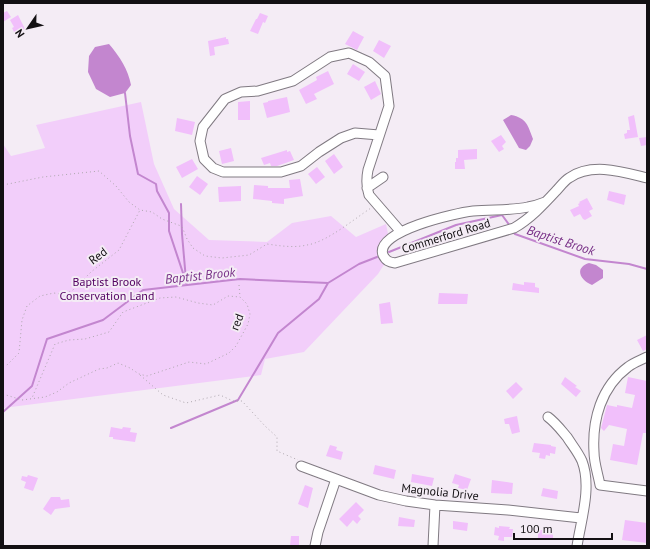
<svg xmlns="http://www.w3.org/2000/svg" width="650" height="549" viewBox="0 0 650 549" font-family="'PT Sans',sans-serif">
<style>
.green{fill:#f2cefa}
.water{fill:#c386cf}
.lines{fill:none;stroke-linecap:round;stroke-linejoin:round}
.stream{stroke:#c386cf;stroke-width:2}
.building{fill:#f1bffb}
.minor-casing{stroke:#807a82;stroke-width:11}
.path{stroke:#aea7ae;stroke-width:1;stroke-dasharray:1 3;stroke-linecap:butt}
.minor{stroke:#fff;stroke-width:9}
.labels{text-anchor:middle;stroke-width:4;stroke-linejoin:round;paint-order:stroke}
.street-label{font-size:12px;fill:#131013;stroke:#f4ecf5}
.park-label{font-size:12px;fill:#530261;stroke:#f4ecf5}
.water-label{font-size:13px;font-style:italic;fill:#772f86;stroke:#f4ecf5}
</style>
<rect width="100%" height="100%" fill="#f4ecf5"/>
<!-- green -->
<path class="green" d="M141,102L154,164L174,209L209,240L267,242L292,223L331,216L356,237L386,224L388,234L382,239L379,247L385,263L378,274L304,352L265,359L261,375L3,408V144L11,156L45,148L36,125Z"/>
<!-- water -->
<path class="water" d="M109,44C120,57 128,69 131,85L125,93L110,97L96,89L88,72L89,56L95,47Z
M511,115C527,118 528,126 533,139L530,146L526,150L519,148L503,120Z
M589,263L596,265L603,270V278L592,285C580,280 574,268 589,263Z"/>
<g class="lines">
<!-- stream -->
<path class="stream" d="M125,93L130,136L138,174L156,184L157,191L169,213V231L187,285
M181,204L182,234L186,280
M513,232L515,234L585,259L629,264L647,269
M389,252L456,225L502,215L510,226
M3,412L32,386L47,339L103,320L143,290L240,279L328,283L359,264L377,257
M171,428L238,400L278,333L319,299L328,283"/>
</g>
<!-- building -->
<path class="building" d="M7,11L11,17L3,22V13Z
M260,13L268,16L265,23L263,22L258,34L250,31L256,19H257Z
M18,15L25,29L22,30V32L16,36L12,28L14,27L10,20Z
M353,31L364,37L357,50L345,44Z
M226,37V39H228L229,44L214,47L215,55L210,56L208,41Z
M379,40L391,46L384,58L373,51Z
M353,64L365,72L359,81L347,74Z
M328,71L334,84L314,94L317,99L306,104L299,90L317,80L316,77Z
M375,81L381,94L371,100L364,87Z
M287,97L290,112L267,118L263,103L268,102V101Z
M250,101V120H238V102Z
M634,115L638,137L625,139L624,134L627,133V130H630L628,117Z
M177,118L195,122L192,135L175,131Z
M501,135L506,142L502,146L504,149L499,152L491,141Z
M647,137V145L641,146L639,138Z
M231,148L234,161L222,164L219,151Z
M477,149V159L464,160L465,169H455V162H456V158H458V150Z
M287,150V152L290,151L294,160L277,166H271L270,163L264,165L261,158Z
M334,154L343,167L334,174L325,161Z
M192,159L198,169L182,178L176,167Z
M317,167L325,177L316,184L308,174Z
M197,176L208,184L200,195L189,187Z
M300,179L303,196L284,199V204L272,203V201L253,199L254,185L268,186V188H290L289,180Z
M241,186V201L219,202L218,187Z
M609,191L626,195L624,205L607,200Z
M587,198L593,209L589,211L592,216L585,220L583,219L580,214L574,217L570,210L579,206L578,204L580,203L579,202Z
M524,282L535,283V287L539,288V293L512,290L513,283L524,285Z
M439,293L468,294L467,304H438Z
M390,302L393,323L381,324L379,304Z
M647,335V349L643,351L637,340Z
M565,377L577,386L575,387L581,391L576,397L561,384Z
M628,377L647,381V433H643L637,465L610,460L613,444L624,446L627,429L609,425L604,431L601,428L607,405L617,407V405L632,408L635,395L625,393Z
M516,382L523,389L513,399L506,391Z
M517,416L520,432L512,434L509,424H505L504,419Z
M111,427L122,429L123,427L131,428L130,432L137,433L135,442L113,439V437H109Z
M534,443L551,445V446L556,447L555,454L550,453V456L546,455L545,459L539,458L540,453L532,452Z
M330,445L337,447L336,450L343,452L341,460L326,456Z
M375,465L396,470L394,479L373,474Z
M412,474L434,478L432,486L411,482Z
M455,474L471,479L467,490L458,488L459,485L452,483Z
M28,475L38,478L33,491L24,488L26,482L21,480L22,476L27,477Z
M492,480L513,483L512,494L491,493Z
M305,485L313,488L308,508L298,504Z
M543,488L558,491L557,499L541,496Z
M51,497H60L61,500L69,499L70,507L55,509L51,515L43,509Z
M356,502L364,510L358,516L361,519L357,524L353,520L347,527L339,519Z
M399,517L415,520L414,527L398,526Z
M625,520L647,523V543L622,540Z
M453,521L468,523L467,531L453,529Z
M499,526L510,527L509,529H513L512,537H504V541L498,540L499,536L494,535L495,527L499,528Z
M538,530H553V538H538Z
M291,536H299V546H290Z"/>
<g class="lines">
<!-- minor casing -->
<g class="minor-casing">
<path id="minor" d="M379,135L355,133L341,138L319,152L301,166L281,172H223L213,168L204,159L200,141L203,127L225,99L241,92L258,91L293,81L330,57L349,53L369,62L385,76L389,106L368,170C366,180 366,186 369,195L401,232
M367,188L383,177
M545,202C540,204 534,206 528,207C510,211 491,209 473,211C456,213 374,231 383,255C386,261 389,262 395,263L514,228C530,219 543,205 556,191C560,187 564,181 569,178C592,162 623,172 647,178
M647,357C641,360 633,363 628,367C601,387 592,420 594,452C594,463 598,474 600,485L647,491
M548,417C556,423 561,430 567,437C572,445 578,452 582,461C592,487 581,520 577,546
M301,466L379,495L406,501L435,505L508,510L581,518
M315,546L318,532L336,479
M433,546L435,505"/>
</g>
<!-- path -->
<path class="path" d="M3,185L43,177L99,171L116,186L129,202L140,210L152,212L162,219L181,226L183,229L187,239L193,248L205,256L222,258L249,255L267,244C281,246 294,248 307,245C327,242 354,219 371,208
M239,285L240,297
M3,366L7,365L19,353L22,320L27,306L40,296L54,293L64,295L73,290L91,272L119,250L140,210
M140,375L163,395L186,403L220,395L233,401H242L265,426L277,437V451L298,460
M3,394L22,400L45,397L57,392L69,383L99,369L107,368L118,363L130,368L139,374L147,376L189,362L206,364L229,353L236,346L248,324L250,314L247,304L240,297L228,296L213,305L198,303L176,297L160,298L123,312L109,332L85,339L69,340L55,344L32,398"/>
<!-- minor -->
<use href="#minor" class="minor"/>
</g>
<g class="labels">
<!-- street labels -->
<g class="street-label">
<text transform="translate(446 236) rotate(-17)" y="4">Commerford Road</text>
<text transform="translate(98 256) rotate(-37)" y="4">Red</text>
<text transform="translate(237 322) rotate(-69)" y="4">red</text>
<text transform="translate(440 492) rotate(6)" y="4">Magnolia Drive</text>
</g>
<!-- park labels -->
<g class="park-label">
<text x="107" y="286">Baptist Brook<tspan x="107" dy="14">Conservation Land</tspan></text>
</g>
<!-- water labels -->
<g class="water-label">
<text transform="translate(561 240) rotate(18)" y="5">Baptist Brook</text>
<text transform="translate(200 275) rotate(-6)" y="5">Baptist Brook</text>
</g>
</g>
<!-- border -->
<rect width="650" height="549" fill="none" stroke="#131013" stroke-width="8"/>
<!-- north arrow -->
<g transform="translate(28 28) rotate(236)" stroke="#f4ecf5" stroke-width="3" paint-order="stroke">
<path d="M0-3L7 15L0 10L-7 15Z" fill="#131013"/>
<text y="-6" font-size="11" font-weight="bold" text-anchor="middle" fill="#131013">N</text>
</g>
<!-- scale -->
<path d="M514 533v6h98v-6" fill="none" stroke="#131013" stroke-width="2"/>
<text x="520" y="533" font-size="12" fill="#131013" stroke="#f4ecf5" stroke-width="3" paint-order="stroke">100 m</text>
</svg>
